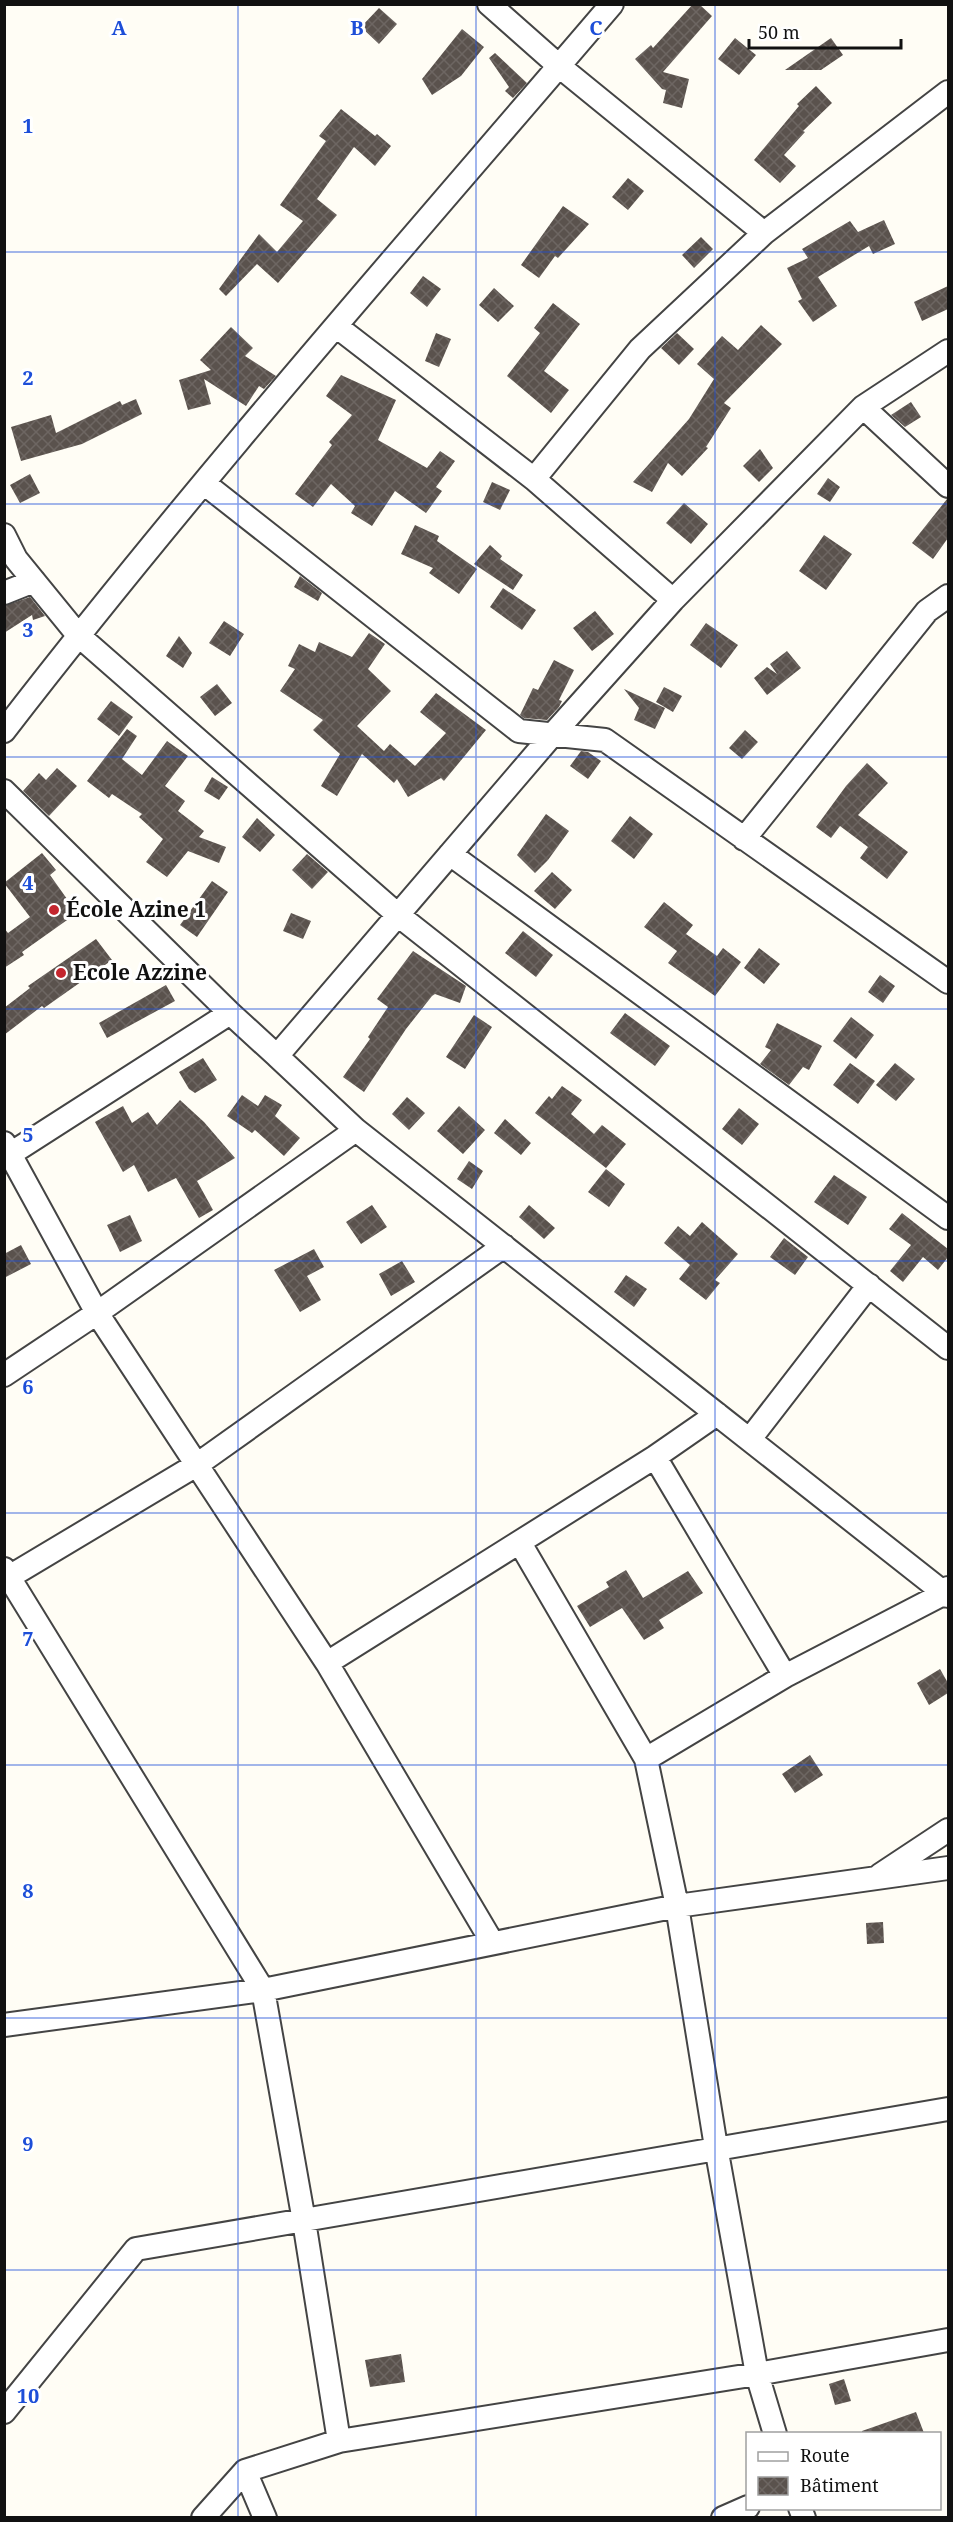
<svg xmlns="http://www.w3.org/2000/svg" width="953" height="2522" viewBox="0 0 953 2522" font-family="'Noto Serif',serif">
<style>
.building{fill:url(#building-cross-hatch)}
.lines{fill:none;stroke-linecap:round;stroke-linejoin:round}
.minor-casing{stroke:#444;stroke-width:26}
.minor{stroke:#fff;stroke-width:22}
.grid{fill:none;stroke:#1d4ed8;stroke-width:1.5;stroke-opacity:0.55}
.poi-dot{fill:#c4262e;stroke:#fff;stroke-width:2}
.labels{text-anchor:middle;stroke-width:6;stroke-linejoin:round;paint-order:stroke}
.poi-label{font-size:21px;font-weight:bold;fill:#111;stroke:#fff;text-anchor:start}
.grid-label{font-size:20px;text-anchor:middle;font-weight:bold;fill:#1d4ed8;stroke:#fff;stroke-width:6;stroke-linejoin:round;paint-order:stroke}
</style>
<defs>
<pattern id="building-cross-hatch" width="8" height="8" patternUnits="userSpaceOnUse" patternTransform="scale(1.5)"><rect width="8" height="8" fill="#5a524d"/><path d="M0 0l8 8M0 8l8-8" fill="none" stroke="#6d6662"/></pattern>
</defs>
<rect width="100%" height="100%" fill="#fffdf5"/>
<!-- building -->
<path class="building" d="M693,4H699L712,16L663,72L689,79L682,108L663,103L666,90L662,89L635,59L651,45L653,48Z
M379,8L397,24L379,44L361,27Z
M462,29L484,47L461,76L432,95L422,79Z
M735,38L756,55L739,75L718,59Z
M831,38L843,55L821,70H785Z
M495,53L527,83L513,98L505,91L509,87L489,58Z
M816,86L832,103L803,131L805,132L784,155L796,166L780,183L754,160L799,106L797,104Z
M341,109L375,136L377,134L391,146L375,166L354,147L317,199L337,215L278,283L257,264L226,296L219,289L259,234L277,252L303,221L280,205L326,141L319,136Z
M628,178L644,191L628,210L612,197Z
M563,206L589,224L558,258L555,256L539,278L521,265Z
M884,220L895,244L873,254L869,246L818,277L837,306L813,322L798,301L802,299L787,268L808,258L802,249L850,221L858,232Z
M701,237L713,249L694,268L682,255Z
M423,276L441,289L427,307L410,293Z
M948,286V309L922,321L914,302Z
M494,288L514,306L498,322L479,305Z
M553,303L580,324L544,371L569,390L551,413L507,376L540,333L534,328Z
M761,325L782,344L724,403L731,408L706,447L708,448L682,476L668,463L652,492L633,482L689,419L714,379L697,364L722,336L738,350Z
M231,327L253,348L245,356L276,376L264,389L259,386L246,406L204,379L211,404L188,410L179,380L211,370L200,360Z
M436,333L451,339L439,367L425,361Z
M677,333L694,349L679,365L661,348Z
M341,375L396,400L378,440L427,468L440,451L455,461L436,487L442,491L426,513L395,491L372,526L351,513L355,506L331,484L313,507L295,494L332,445L329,442L352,415L326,396Z
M136,399L142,414L82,444L21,461L11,427L51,415L56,433L120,401L122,405Z
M911,402L921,417L905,427L891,415Z
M760,449L773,468L759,482L743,466Z
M30,474L40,493L20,503L10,485Z
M828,478L840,487L830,502L817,494Z
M492,482L510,490L500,510L483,502Z
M947,499L948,538L933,559L912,543Z
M684,503L708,524L691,544L666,523Z
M415,525L439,536L437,541L477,569L459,594L429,573L433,568L401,554Z
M824,535L852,554L826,590L799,571Z
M490,545L502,556L500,559L523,575L513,590L474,564Z
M300,576L322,593L318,601L294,587Z
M503,588L536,610L522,630L490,607Z
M30,597L45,616L33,620L32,615L4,633V606Z
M595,611L614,634L592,651L573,628Z
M224,621L244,634L230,656L209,643Z
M706,623L738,645L721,668L690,645Z
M369,633L385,644L368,669L391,691L357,726L384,751L390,744L415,766L446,733L420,712L436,693L486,730L444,781L441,778L408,797L397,779L394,783L362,754L337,796L321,786L340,754L313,730L323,720L280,691L295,669L288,666L299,644L315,652L319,642L352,657Z
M179,636L192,653L183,668L166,656Z
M787,651L801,668L767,695L754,678L767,667L777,674L770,664Z
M554,660L574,670L559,700L562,701L559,707L547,720L524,718L520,715L533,688L538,690Z
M217,684L232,703L215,716L200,697Z
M664,687L682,696L673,712L656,702Z
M624,689L665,708L655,729L634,720L639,708Z
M111,701L133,717L119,736L97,719Z
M127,729L137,736L122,759L142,775L167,741L188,756L165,786L185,801L178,811L204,831L199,837L226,847L219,863L188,851L167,877L146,862L163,839L139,817L142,814L112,794L109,798L87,781Z
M745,730L758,742L742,759L729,748Z
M581,751L588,752L601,761L588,779L570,766Z
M867,763L888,783L858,815L908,852L887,879L860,858L868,847L840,826L831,838L816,827L846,786Z
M57,768L77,786L49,816L23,791L39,773L46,780Z
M212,777L228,787L219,800L204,791Z
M546,814L569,831L548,860L535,873L517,855Z
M630,816L653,834L634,859L611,841Z
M257,818L275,835L260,852L242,837Z
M42,853L56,870L50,875L77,913L22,952L24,955L4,968V928L8,933L30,917L4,883Z
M307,854L328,872L312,889L292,870Z
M552,872L572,890L555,909L534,891Z
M212,881L228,892L197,937L180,925Z
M664,902L693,925L686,934L717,956L723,948L741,962L715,996L668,963L677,951L644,927Z
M291,913L311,921L303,939L283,931Z
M523,931L553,955L536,977L505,953Z
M96,939L112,960L44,1008L42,1006L4,1035V1008L30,988L28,986Z
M759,948L780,964L764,984L744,968Z
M413,951L466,986L460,1003L435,994L432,996L406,1029L364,1092L343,1077L370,1039L368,1037L388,1007L377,999Z
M880,975L895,986L883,1003L868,992Z
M166,985L175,1001L107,1038L99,1023Z
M625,1013L670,1046L655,1066L610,1033Z
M474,1015L492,1027L465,1069L446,1057Z
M851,1017L874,1035L856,1059L833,1041Z
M777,1023L822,1046L809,1070L803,1067L789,1085L760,1064L771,1050L765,1047Z
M203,1058L217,1080L195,1093L189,1089L179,1072Z
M850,1063L875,1081L858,1104L833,1085Z
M895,1063L915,1079L896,1101L876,1085Z
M562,1086L582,1100L571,1114L594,1134L602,1125L626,1144L606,1168L535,1113L549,1096L552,1099Z
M242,1095L258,1106L265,1095L282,1105L275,1116L300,1138L284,1156L255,1130L252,1133L227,1116Z
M407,1097L425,1113L409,1130L392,1114Z
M180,1100L204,1122L235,1158L197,1181L213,1210L199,1218L176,1178L148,1192L134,1165L123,1172L95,1122L123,1106L132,1123L148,1112L157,1125Z
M459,1106L485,1130L463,1154L437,1131Z
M739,1108L759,1124L742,1145L722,1129Z
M505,1119L531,1143L521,1155L494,1133Z
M469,1161L483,1171L472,1189L457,1179Z
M606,1169L625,1184L609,1207L588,1192Z
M834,1175L867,1197L848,1225L814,1202Z
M372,1205L387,1227L361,1244L346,1222Z
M529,1205L555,1228L544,1239L519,1217Z
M902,1213L948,1249V1257L938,1270L923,1257L903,1282L890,1271L911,1245L889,1229Z
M130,1215L142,1241L120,1252L107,1225Z
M702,1222L738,1254L715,1280L720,1283L706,1300L679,1279L690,1265L664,1243L678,1226L690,1236Z
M784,1238L808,1257L795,1275L770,1257Z
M21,1245L31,1264L4,1278V1254Z
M314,1249L324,1267L307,1276L321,1300L300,1312L274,1270Z
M402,1261L415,1282L391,1296L379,1274Z
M626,1275L647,1289L634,1307L614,1292Z
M626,1570L643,1598L688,1571L703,1593L659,1620L664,1628L644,1640L622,1608L590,1627L577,1606L609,1587L606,1582Z
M940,1669L948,1683V1693L929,1705L917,1683Z
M810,1755L823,1775L795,1793L782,1774Z
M883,1922L884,1943L867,1944L866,1923Z
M401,2354L405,2382L370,2387L365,2360Z
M844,2379L851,2401L835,2405L829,2384Z
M916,2412L924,2433H862V2431Z"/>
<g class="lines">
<!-- minor casing -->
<g class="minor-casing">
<path id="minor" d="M489,4L559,66L764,233
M336,326L534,479L673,600
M948,351L863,407L673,600L553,734L277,1056L356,1130L948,1596
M863,407L948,486
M534,479L640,349L764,233L948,92
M205,484L519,731L605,740L948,982
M4,535L16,559L78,635L398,915L948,1348
M4,593L34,581
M4,731C197,481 407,244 612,4
M4,791L230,1013
M744,839L927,611L948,596
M450,854L948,1218
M4,1143L97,1313L327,1663L492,1942
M4,1158L230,1013L277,1056
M4,1375L97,1313L356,1130
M750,1439L869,1285
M655,1457L785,1676
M520,1543L646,1759L677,1906L716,2147L757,2374L775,2434
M4,1569L263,1990L304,2221L339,2441
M4,1580L198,1464L504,1246
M327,1663L655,1457L717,1414
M646,1759L785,1676L945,1593L948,1588
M880,1875L948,1830
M4,2025L263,1990L677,1906L948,1868
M4,2412L136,2249L948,2109
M245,2471L265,2518
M800,2508L804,2518
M203,2518L245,2471L339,2441L757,2374L948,2340
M723,2518L748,2507"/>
</g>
<!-- minor -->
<use href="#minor" class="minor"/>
</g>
<!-- grid -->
<path class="grid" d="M238,4V2518M476,4V2518M715,4V2518M4,252H948M4,504H948M4,757H948M4,1009H948M4,1261H948M4,1513H948M4,1765H948M4,2018H948M4,2270H948"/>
<!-- markers -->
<g class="poi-dot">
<circle cx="54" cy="910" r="6"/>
<circle cx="61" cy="973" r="6"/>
</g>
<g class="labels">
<!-- poi labels -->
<g class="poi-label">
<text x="66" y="917">École Azine 1</text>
<text x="73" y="980">Ecole Azzine</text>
</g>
</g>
<g class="grid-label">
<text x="119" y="35">A</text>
<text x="357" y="35">B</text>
<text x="596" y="35">C</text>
<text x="28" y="133">1</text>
<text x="28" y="385">2</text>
<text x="28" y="637">3</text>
<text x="28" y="890">4</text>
<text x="28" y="1142">5</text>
<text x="28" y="1394">6</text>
<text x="28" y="1646">7</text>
<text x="28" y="1898">8</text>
<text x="28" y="2151">9</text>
<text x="28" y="2403">10</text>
</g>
<!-- border -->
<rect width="953" height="2522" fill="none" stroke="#111111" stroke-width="12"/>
<!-- legend -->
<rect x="746" y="2432" width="195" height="78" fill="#ffffff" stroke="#a0a0a0" stroke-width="1.5"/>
<rect x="758" y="2452" width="30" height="9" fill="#ffffff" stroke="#a0a0a0" stroke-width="1.5"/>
<text x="800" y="2462" font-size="18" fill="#111111">Route</text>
<rect x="758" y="2477" width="30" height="18" fill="url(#building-cross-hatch)" stroke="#a0a0a0" stroke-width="1.5"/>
<text x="800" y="2492" font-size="18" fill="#111111">Bâtiment</text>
<!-- scale -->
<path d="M749 39v9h152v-9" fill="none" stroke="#111111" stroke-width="3"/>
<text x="758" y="39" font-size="18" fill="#111111" stroke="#ffffff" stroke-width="4.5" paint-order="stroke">50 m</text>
</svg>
